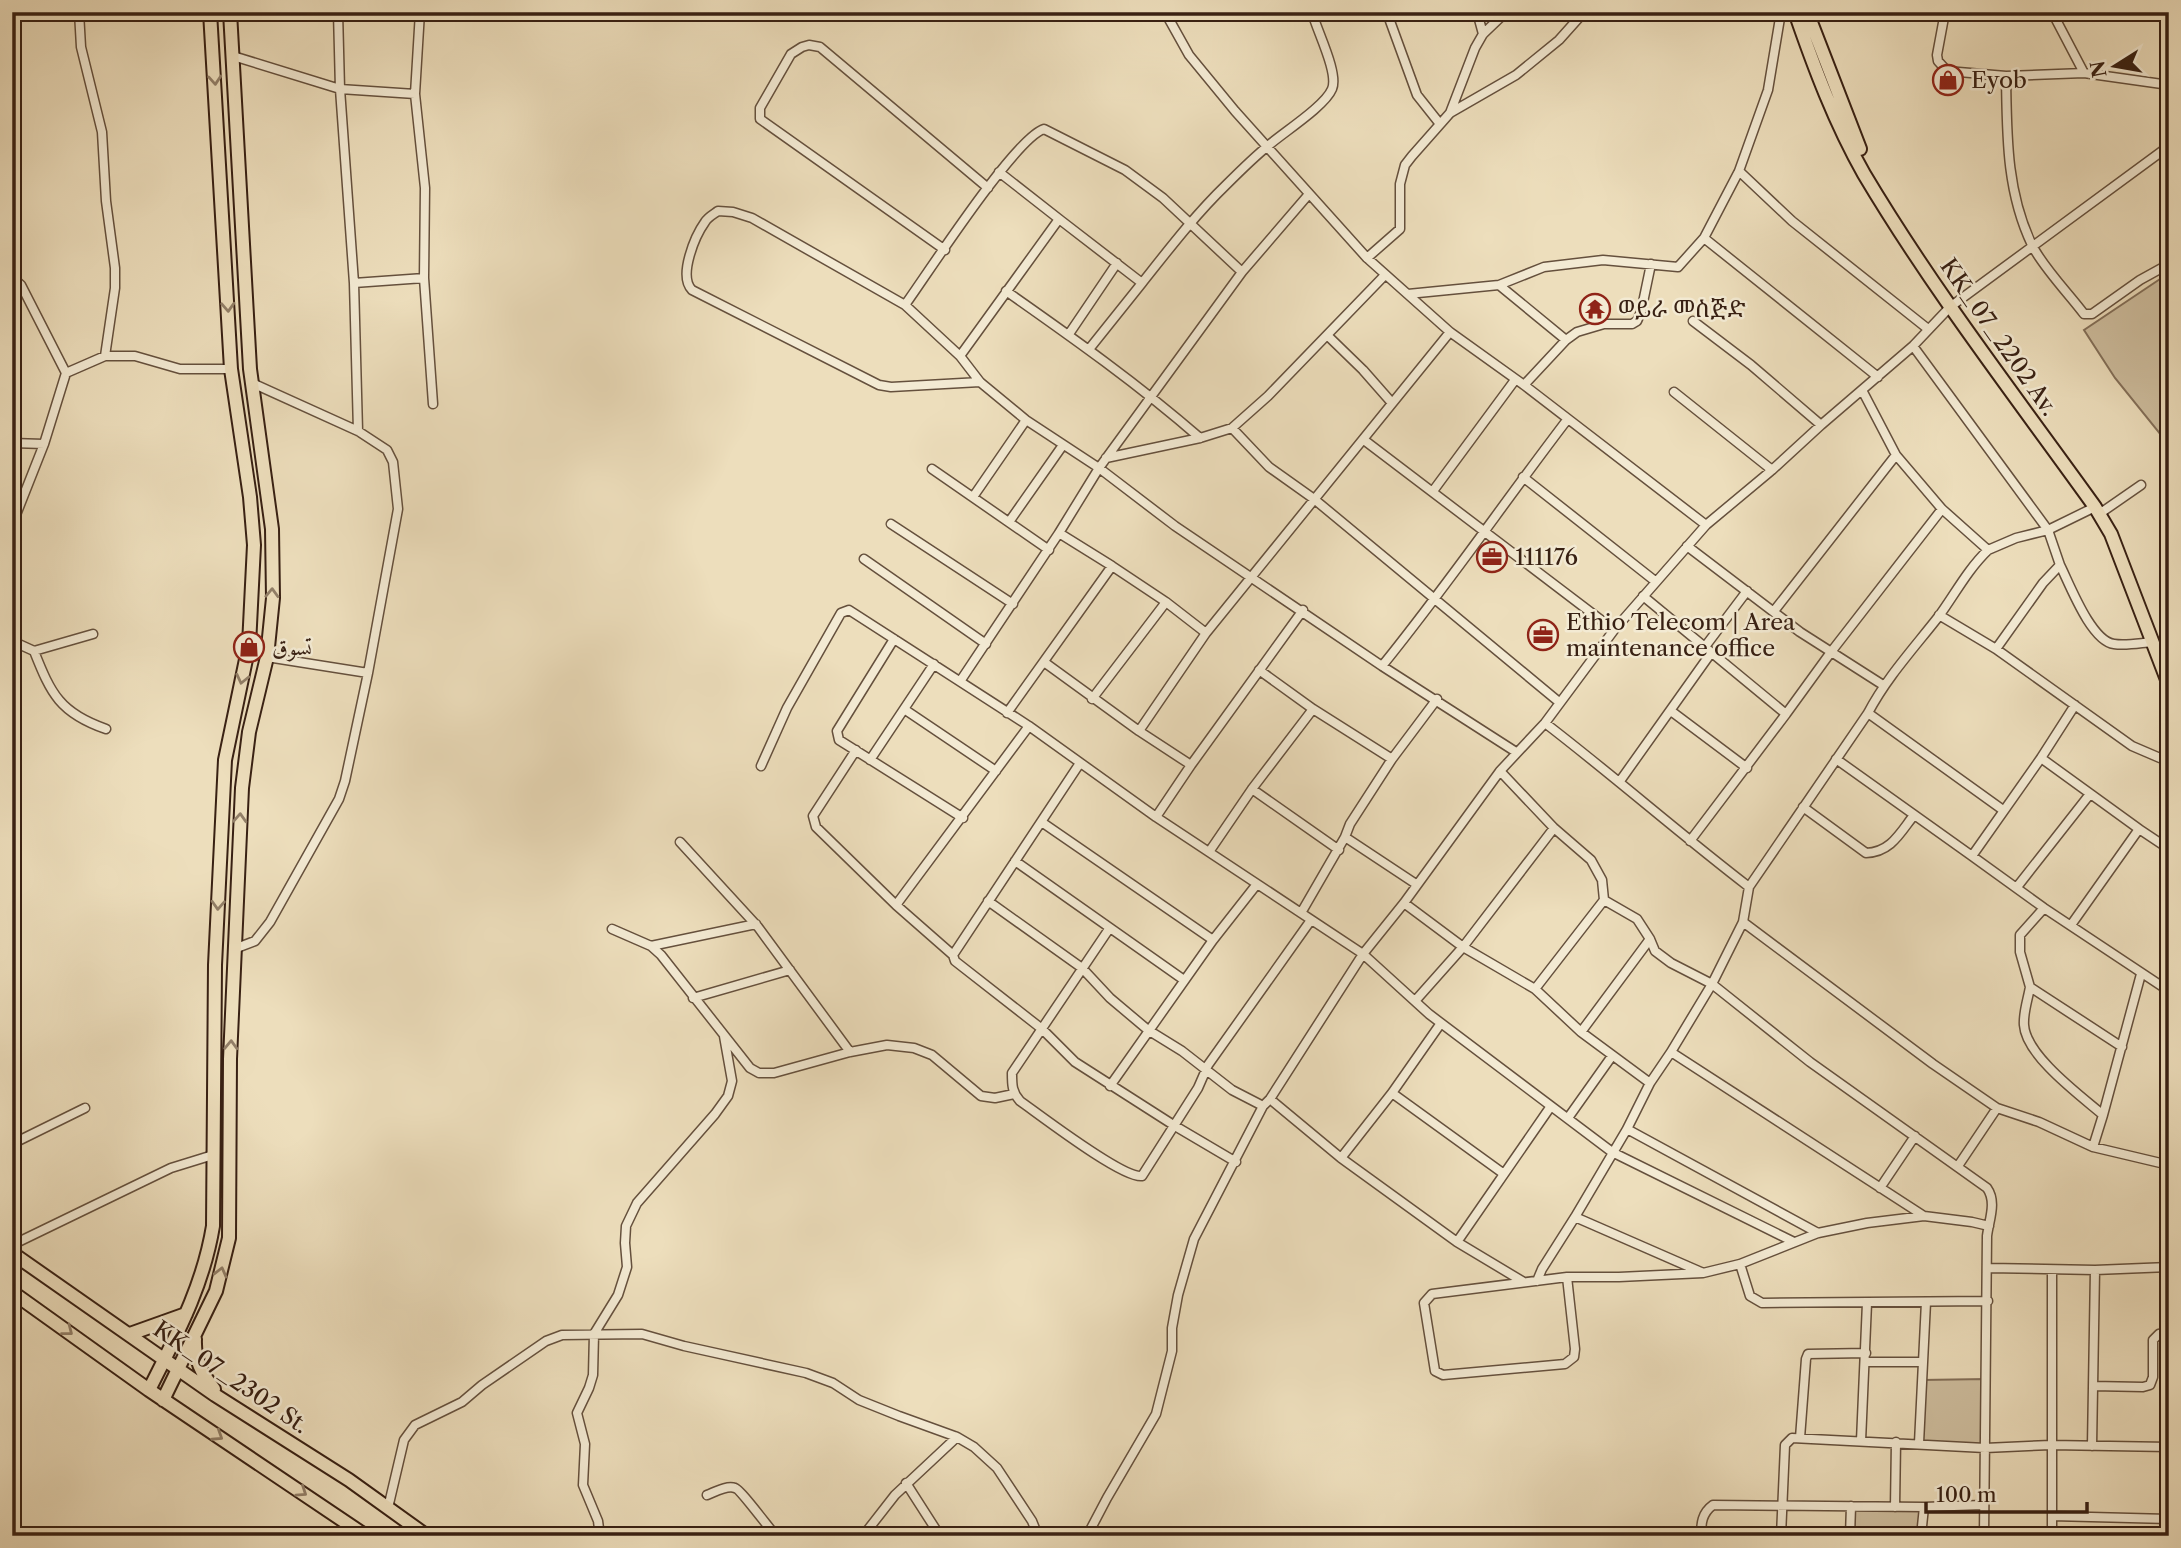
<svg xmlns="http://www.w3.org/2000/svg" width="2181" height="1548" viewBox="0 0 2181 1548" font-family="'Libre Caslon Text',Amiri,'Noto Serif Ethiopic',serif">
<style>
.green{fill:#cebe9f;stroke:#836f59;stroke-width:2}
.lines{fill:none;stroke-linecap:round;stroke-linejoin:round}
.street-casing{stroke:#65503d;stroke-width:11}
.primary-casing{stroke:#382013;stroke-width:16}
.street{stroke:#f3ead3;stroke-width:8}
.primary{stroke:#eddebc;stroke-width:12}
.oneway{stroke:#927f68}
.labels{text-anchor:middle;stroke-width:5;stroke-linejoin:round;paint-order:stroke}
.poi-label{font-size:23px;fill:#382013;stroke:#f3ead3;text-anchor:start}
.street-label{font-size:23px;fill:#382013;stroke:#f3ead3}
</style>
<rect width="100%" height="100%" fill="#eddebc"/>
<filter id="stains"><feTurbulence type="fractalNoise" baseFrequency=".00286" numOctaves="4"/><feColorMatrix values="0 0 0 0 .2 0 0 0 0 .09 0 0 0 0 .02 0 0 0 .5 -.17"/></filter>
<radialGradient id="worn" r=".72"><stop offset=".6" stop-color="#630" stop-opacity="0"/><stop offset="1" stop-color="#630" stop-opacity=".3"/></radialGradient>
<!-- green -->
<path class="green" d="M2169,273V445L2115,378L2084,330Z
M1986,1379L1985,1448L1919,1443L1922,1380Z
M1851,1506L1924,1507L1921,1536H1850Z"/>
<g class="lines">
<!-- street casing -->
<g class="street-casing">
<path id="street" d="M79,12L81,47L102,132L106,201L115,268V288L105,356
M338,12L340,89L354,283L358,431
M420,12L415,94L425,188L424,278L433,404
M1165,12L1189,55L1235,111L1367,258L1450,332
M1477,12L1483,34
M1945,12L1937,55L1938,61L1947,71L2006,76L2084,73L2169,85
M2052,12L2084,73
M1390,21L1417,95L1440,124
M233,56L340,89L415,94
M2006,76C2007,134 2006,191 2032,245C2042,266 2069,294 2084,314H2092L2140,280L2169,264
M1450,113L1475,48L1483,34L1506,12
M1739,171L1792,221L1928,329
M999,172L1059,219
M1704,238L1878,377
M945,250L760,119V108L791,54L802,47L809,45L820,47L988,188
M1367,258L1400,229V184L1405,165L1412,156L1450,113L1516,75L1559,40L1584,12
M1242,272L1309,194
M12,277L21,285L66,373L44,444L12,525
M354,283L424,278
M1142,283C1169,249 1195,215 1226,185C1240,171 1254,157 1269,145C1284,132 1325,106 1332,89C1339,73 1316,29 1312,12
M1499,285L1566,340
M1006,291C1073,338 1138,384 1200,438
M1408,294L1499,285L1544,267L1603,260L1678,267L1704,238L1739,171L1768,90L1781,12
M905,305C928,273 1015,138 1044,129L1125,170L1163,198L1242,272L1099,468L1059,533L1112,566
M1693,321L1751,365L1821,425
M1069,334L1117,263
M1328,336L1363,370L1392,403
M1913,346L2048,530L2060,565L2043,583L1996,649
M960,356L1059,219L1142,283L1090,348
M66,373L105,356H135L180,369H231
M980,382L891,387L879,385L692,290C678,276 695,236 705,222C708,217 714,214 718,211L733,212L752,218L905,305L960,356L980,382L1026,420L1099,468L1175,526L1382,666C1447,586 1505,501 1567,420
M1524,385L1566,340L1577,332L1604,324H1632L1637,321L1641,312L1651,264
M1862,390L1896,455
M1674,392L1772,470
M1232,428L1269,467L1314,499L1559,702
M1364,440L1614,630
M12,443L44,444
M1106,458L1200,438L1232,428L1268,396L1385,275
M932,469L1049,550
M1523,477L1655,581
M1433,491L1515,380
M973,497L1026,420
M2102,512L2141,485
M1009,522L1063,445
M891,524L1013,604
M1687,546L1800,632L1883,685
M1988,550L2016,538L2048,530L2095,507
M864,559L986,644
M2060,565C2070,585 2091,641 2114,644C2126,646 2140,643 2152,642
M1643,596L1786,714L1831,652L1942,509L1988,550C1968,569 1955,594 1939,616C1914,648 1887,677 1868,713L1749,887L1743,922L1712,984L1671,1052L1924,1216
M1774,611L1896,455L1942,509
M1939,615L1996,649L2132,746L2160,758L2169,759
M894,639L837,731L839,740L963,818
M12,641L34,651C51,694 60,713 106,729
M1704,648L1747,591
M34,651L93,634
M267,657L368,673
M1044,662L1139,731
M1382,666L1516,752
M1259,670L1313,709L1392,759L1437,699
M961,680L1059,533
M1092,699L1166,602
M904,709L996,771
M1671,711L1747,768
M1007,713L1112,566L1166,602L1206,633
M1868,713L2003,810
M1545,723C1614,776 1680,834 1749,887
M856,750L813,816L816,827L896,905L953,955L955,961L1042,1029L1075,1062L1175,1126L1236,1162
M2041,758L2139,829L2071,925
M1836,759L1972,856L2041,758L2075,705
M870,760L934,664
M1191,765L1303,610
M761,766L787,708L841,613L849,610L1029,726L1156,817
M1500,771L1554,828L1591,860L1602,880L1604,900L1535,989
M1620,781L1711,653
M1252,789L1339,850
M1803,807L1866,853C1891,852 1900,833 1914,815
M1043,823L1213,940
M2139,829L2169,849
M1345,837L1350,824L1392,759
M1690,841L1786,714
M680,842L758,927L850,1052
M1209,852L1252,789L1313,709
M1972,856L2044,908L2169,991
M1015,861L1184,980
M2017,887L2090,794
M1604,900L1637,919L1650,939
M988,901L1082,968L1110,998L1148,1030L1182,1051L1232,1090L1263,1106
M1404,903L1463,947L1535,989L1581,1032L1650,1083
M896,905L1029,726
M2044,908L2020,935V952L2030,987L2122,1047
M1301,913L1345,837L1416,884
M1743,922L1933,1064L1997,1108L2039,1122L2093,1147L2169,1165
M612,929L651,946L661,955L750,1068L759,1073H774L850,1052L887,1045L914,1048L932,1055L981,1096L995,1098L1014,1094
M1109,929L1012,1073C1012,1085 1012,1092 1020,1101C1040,1115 1123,1179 1142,1176L1198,1088L1208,1065L1311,920
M651,946L756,924
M234,949L255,941L270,922L339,799L345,781L368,673L398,509L393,462L387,450L358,431L252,383
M953,955L1080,763
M2030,987C2028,999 2023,1013 2024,1025C2026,1056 2081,1096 2103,1115L2141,974
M693,998L790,970
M1415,1001L1463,947L1554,828
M1441,1023L1392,1093L1504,1174
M1581,1032L1650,939L1655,951L1671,963L1712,984L1810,1062L1987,1188C1997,1202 1989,1220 1987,1236L1984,1536
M1110,1086L1213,940L1257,884
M1392,1093L1341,1158L1457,1242L1522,1281
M1270,1099L1341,1158
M1568,1118L1612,1056
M1627,1129L1818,1233
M12,1144L85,1108
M2093,1147L2103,1115
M1958,1166L1997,1108
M1880,1188L1915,1136
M1575,1217L1701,1272
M1457,1242L1551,1106
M1794,1242L1612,1152L1429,1014L1363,954L1404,903L1500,771L1545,723L1614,630L1706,525L1772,470L1821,425L1913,346L1950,307L2169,146
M12,1245L171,1168L213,1155
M1740,1264L1750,1296L1762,1303L1988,1301
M1988,1268L2095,1270L2169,1267
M2052,1270V1536
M1567,1277L1575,1349L1574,1357L1565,1364L1443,1375L1435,1371L1424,1303L1432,1294L1567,1277H1619L1703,1273L1740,1264L1818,1233L1867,1223L1924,1216L1972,1222L1989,1226
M1537,1281L1542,1269L1575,1217L1627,1129L1650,1083L1671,1052
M1866,1362H1923
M2093,1386L2143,1387L2150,1385L2153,1377V1340L2159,1334L2169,1332
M1800,1438L1806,1359L1808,1354L1866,1353
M1861,1441L1867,1303
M1919,1443L1926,1302
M2092,1446L2095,1270
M906,1483L940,1536
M707,1495C715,1492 727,1485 735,1488C740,1489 769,1528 776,1536
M1895,1507L1896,1442
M388,1508L404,1440L415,1425L462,1402L482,1385L546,1341L562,1335L642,1334L684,1346L806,1373L833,1383L859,1400L899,1416L957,1437L974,1447L997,1468L1032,1521L1038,1536
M2052,1516L2169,1519
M600,1536L598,1521L583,1485L585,1444L577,1413L589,1388L593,1375L594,1334L618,1295L627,1267L625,1243L626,1226L637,1203L715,1114L728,1096L732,1081L724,1036
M863,1536L895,1495L957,1437
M1087,1536L1107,1498L1156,1414L1172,1351V1328L1178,1295L1194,1239L1263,1106L1270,1099L1363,954L1156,817L1191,765L1139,731L1206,633L1450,332L1524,385L1706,525
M1701,1536C1701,1523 1702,1513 1713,1505L1924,1507L1983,1505
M1781,1536L1785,1445L1792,1438L1985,1448L2051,1445L2169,1447
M1850,1536L1851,1506
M1921,1536L1924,1507"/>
</g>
<!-- primary casing -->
<g class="primary-casing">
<path id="primary" d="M1795,12C1814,67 1835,123 1864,174C1933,290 2016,397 2095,507L2111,534L2169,685
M1807,12L1860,149
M12,1253L215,1395L349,1480L427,1536
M12,1292L149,1390L366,1536
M130,1334L186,1314
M195,1339C194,1359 202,1374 214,1389
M149,1390C176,1336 203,1287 213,1226L215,965L225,760L249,645L254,545L250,497L231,369L210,12
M163,1400L216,1291L229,1238L230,1059L242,788L249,732L267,657L273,598L272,529L250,369L230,12"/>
</g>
<!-- street -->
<use href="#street" class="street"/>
<!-- primary -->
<use href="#primary" class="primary"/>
</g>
<!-- one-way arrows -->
<defs><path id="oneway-chevron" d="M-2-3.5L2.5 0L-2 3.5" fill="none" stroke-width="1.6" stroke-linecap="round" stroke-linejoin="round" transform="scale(1.75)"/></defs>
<g class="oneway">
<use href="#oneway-chevron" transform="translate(215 80) rotate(86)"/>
<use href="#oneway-chevron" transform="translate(228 307) rotate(87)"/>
<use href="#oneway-chevron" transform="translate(272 593) rotate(-88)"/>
<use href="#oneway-chevron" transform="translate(242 679) rotate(103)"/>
<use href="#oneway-chevron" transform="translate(240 818) rotate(-87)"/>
<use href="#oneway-chevron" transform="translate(218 905) rotate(93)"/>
<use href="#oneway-chevron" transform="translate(231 1045) rotate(-88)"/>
<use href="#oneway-chevron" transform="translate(221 1272) rotate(-76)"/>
<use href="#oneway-chevron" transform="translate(68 1331) rotate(38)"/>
<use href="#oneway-chevron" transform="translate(218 1436) rotate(33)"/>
<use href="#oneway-chevron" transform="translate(302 1492) rotate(34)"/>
</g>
<!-- icons -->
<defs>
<g id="shop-ring" transform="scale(1.575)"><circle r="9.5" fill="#f3ead3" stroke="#8f2418" stroke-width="1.5"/><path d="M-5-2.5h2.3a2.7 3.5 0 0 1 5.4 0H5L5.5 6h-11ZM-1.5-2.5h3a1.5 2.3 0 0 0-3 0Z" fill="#8f2418"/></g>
<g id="temple-ring" transform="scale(1.575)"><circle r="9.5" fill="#f3ead3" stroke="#8f2418" stroke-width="1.5"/><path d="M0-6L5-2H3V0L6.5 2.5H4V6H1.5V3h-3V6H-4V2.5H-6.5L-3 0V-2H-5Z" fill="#8f2418"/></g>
<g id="office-ring" transform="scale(1.575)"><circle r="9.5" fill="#f3ead3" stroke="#8f2418" stroke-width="1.5"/><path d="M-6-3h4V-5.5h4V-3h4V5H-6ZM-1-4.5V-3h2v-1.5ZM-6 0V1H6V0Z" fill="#8f2418"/></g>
</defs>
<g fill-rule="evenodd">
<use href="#shop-ring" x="1948" y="80"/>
<use href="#temple-ring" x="1595" y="309"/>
<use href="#office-ring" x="1492" y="557"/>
<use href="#office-ring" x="1543" y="635"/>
<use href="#shop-ring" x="249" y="647"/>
</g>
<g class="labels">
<!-- poi labels -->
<g class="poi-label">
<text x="1971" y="88">Eyob</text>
<text x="1618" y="317">ወይራ መስጅድ</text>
<text x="1515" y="565">111176</text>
<text x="1566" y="630">Ethio Telecom | Area<tspan x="1566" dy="26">maintenance office</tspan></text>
<text x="272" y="655">تسوق</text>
</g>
<!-- street labels -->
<g class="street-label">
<text transform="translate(1999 337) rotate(55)" y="8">KK_07_2202 Av.</text>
<text transform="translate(231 1377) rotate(34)" y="8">KK_07_2302 St.</text>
</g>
</g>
<!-- margin -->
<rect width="2181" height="1548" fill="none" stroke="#eddebc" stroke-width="42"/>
<rect x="14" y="14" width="2153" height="1520" fill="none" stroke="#382013" stroke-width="3.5"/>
<rect x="21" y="21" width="2139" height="1506" fill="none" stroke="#382013" stroke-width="2"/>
<!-- north arrow -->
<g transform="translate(2115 66) rotate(259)" stroke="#f3ead3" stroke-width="5" paint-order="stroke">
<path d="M0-5L12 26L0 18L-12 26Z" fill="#382013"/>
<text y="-10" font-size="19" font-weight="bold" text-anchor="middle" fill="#382013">N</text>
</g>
<!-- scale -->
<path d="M1926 1502v10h161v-10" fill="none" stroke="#382013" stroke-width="3.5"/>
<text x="1936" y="1502" font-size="21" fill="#382013" stroke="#f3ead3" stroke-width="5" paint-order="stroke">100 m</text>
<rect width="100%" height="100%" filter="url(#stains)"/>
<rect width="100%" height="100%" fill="url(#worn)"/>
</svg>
